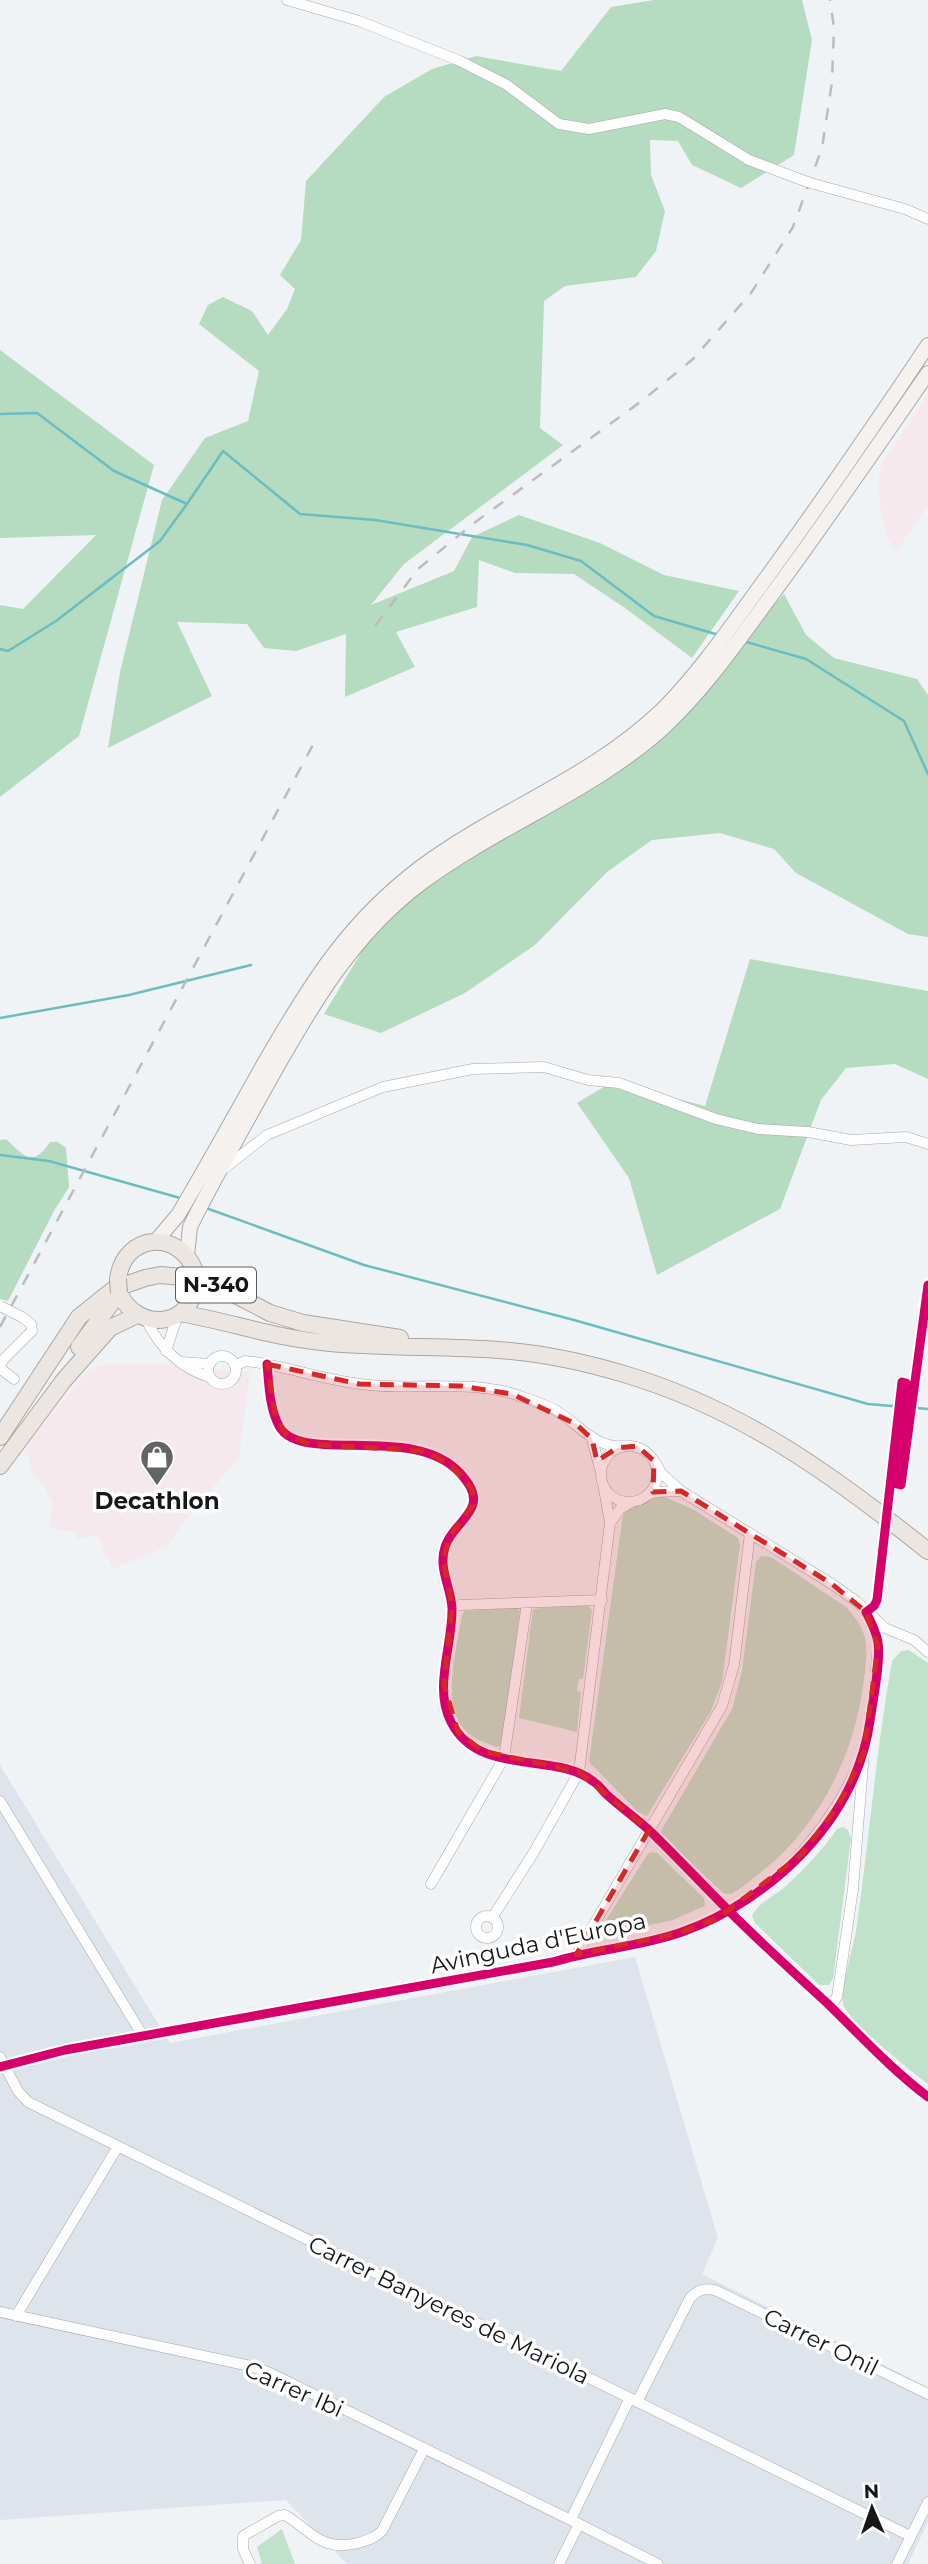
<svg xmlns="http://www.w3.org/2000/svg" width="928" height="2564" viewBox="0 0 928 2564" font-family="Montserrat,sans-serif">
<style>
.commercial{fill:#f6e9ed}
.built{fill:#dee4eb}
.green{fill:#c1e2ca}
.forest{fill:#b5dbc0}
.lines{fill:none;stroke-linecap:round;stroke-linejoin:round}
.stream{stroke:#6abdc1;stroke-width:2.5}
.street-casing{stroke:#a6a8ab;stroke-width:11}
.secondary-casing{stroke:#a6a8ab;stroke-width:16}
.primary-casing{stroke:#aea49d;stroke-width:18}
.street{stroke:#fdfdfe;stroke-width:10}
.secondary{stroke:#f4f1ef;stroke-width:14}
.primary{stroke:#ece6e2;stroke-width:16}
.rail{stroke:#bbbcbc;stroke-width:2.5;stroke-dasharray:12 12;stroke-linecap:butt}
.street-bridge-casing{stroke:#a6a8ab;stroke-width:11;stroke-linecap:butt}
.primary-bridge-casing{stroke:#aea49d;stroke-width:18;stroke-linecap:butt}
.street-bridge{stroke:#fdfdfe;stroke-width:10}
.primary-bridge{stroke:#ece6e2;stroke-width:16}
.cycleway-casing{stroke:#fff;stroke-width:13}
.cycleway{stroke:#d6006c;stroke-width:9}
.marked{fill:#d62828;fill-opacity:0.2;stroke:#d62828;stroke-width:5;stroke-dasharray:14 9;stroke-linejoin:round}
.labels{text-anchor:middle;stroke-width:7;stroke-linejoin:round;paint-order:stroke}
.shield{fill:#fff;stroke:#5b5d5e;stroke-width:2}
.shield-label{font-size:21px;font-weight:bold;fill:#151719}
.poi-label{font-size:23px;font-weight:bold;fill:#151719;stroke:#fff}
.street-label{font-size:23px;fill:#151719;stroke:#fff}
</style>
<rect width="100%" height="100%" fill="#f0f3f6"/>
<!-- commercial -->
<path class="commercial" d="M928,394V505L896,552L887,537L882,519L878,488L880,469L884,460Z
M140,1363L250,1372L239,1458L190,1514L168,1546L113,1569L97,1535L76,1539V1531H60L49,1525L53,1504L44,1486L32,1473L26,1446L87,1371L100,1365Z"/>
<!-- built -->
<path class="built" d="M0,1765L170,2043L635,1957L718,2238L702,2274L928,2387V2522L908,2564H347L286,2500L0,2520Z"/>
<!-- green -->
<path class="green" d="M663,1496L694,1510L738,1538L740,1545L722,1682L711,1711L647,1816L638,1812L589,1762L622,1521C623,1516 623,1514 628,1510C633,1506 657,1497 663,1496Z
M761,1556L771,1557L846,1607C854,1616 862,1626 865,1638C868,1653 865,1672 863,1686C853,1758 818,1828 760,1873C750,1880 741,1890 730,1894L723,1893L664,1837L661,1831L732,1709L742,1671L756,1562Z
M587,1604L592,1610L583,1679H579L577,1691L581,1692L577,1732L519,1718L533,1609Z
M515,1608L520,1611L502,1745L497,1747C489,1744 479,1741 472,1736C437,1713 457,1649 462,1615L464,1611Z
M909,1650L928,1663V2084C913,2073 847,2020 843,2004C840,1991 853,1947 856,1931C869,1841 876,1751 892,1661L901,1651Z
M843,1827L848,1830L851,1838L833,1979L829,1985H819L755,1923L752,1916C757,1903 775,1896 785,1887C804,1869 822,1851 837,1829Z
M651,1852L657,1853L704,1898L705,1906L670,1921L611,1932L607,1928L606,1920L647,1855Z
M282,2529L295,2564H262L257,2547Z"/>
<!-- forest -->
<path class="forest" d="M654,0H802L812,40L794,155L741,188L692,165L678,141L650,140L651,175L665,211L656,251L636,277L565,286L544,301L540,428L563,445L404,564L371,605L454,571L472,537L519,515L600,543L664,575L739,591L692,658L625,608L574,574L515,573L479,560L477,607L396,632L415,667L345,697L346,634L296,651L264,648L247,624L177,622L212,696L108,748L120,672L162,500L205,438L248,421L259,371L199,324L208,305L223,297L252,311L268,335L287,309L295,289L280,275L301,240L306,181L384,97L432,69L476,56L561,71L611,7Z
M0,350L154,465L79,736L0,797V605L23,609L96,535L0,538Z
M784,594L806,635L834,658L917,679L928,695V937L908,934L796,873L774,849L720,833L652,840L607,872L535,945L465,993L381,1033L324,1014L385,913L454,861L637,750Z
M750,959L928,991V1079L895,1064L846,1068L821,1100L780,1209L657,1275L629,1178L577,1103L612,1082L705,1106Z
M6,1139C24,1156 33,1168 50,1142H58L66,1148L69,1187L54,1211L8,1301L0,1299V1140Z"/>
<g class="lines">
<!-- stream -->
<path class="stream" d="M0,414L37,413L114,471L187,504L223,451L300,514L375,520L527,545L581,561L654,616L719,635
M743,641L806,659L904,721L928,774
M0,649L8,651L56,621L160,541L187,504
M0,1018L129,995L251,965
M0,1155L49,1161L180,1198
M206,1208L364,1265L574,1320L868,1404L928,1409"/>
<!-- street casing -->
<g class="street-casing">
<path id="street" d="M287,0L359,21L460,61L507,85L559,124L589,129L665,114L679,117L749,160L802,180
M814,184L905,209L928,219
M222,1170L267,1135L383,1087L473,1069L544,1067L588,1080L619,1083L716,1119L758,1129L808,1132L851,1140L906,1137L928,1144
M146,1319C158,1346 181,1369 210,1377
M166,1351L178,1314
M208 1370a14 14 0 1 1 28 0a14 14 0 1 1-28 0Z
M181,1362L210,1364
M267,1364C269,1384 269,1407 279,1426C300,1466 413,1422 460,1473C467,1481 476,1492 473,1504C469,1519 450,1530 445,1547C438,1569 451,1587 452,1608C453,1645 433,1687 451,1722C479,1778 557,1751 594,1782C599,1785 602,1790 606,1794C620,1807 636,1818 650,1831C676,1856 701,1883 727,1909C759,1941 793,1972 827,2003C860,2035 891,2069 928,2097
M235,1366L245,1361L254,1362C293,1368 330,1382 370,1385C418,1390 467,1380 514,1394C528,1399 542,1403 555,1410C578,1423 595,1449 624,1446
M14,1379L2,1370L0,1366L4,1359L32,1331L31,1324L22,1317
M592,1439L600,1469
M601 1474a28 28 0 1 1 56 0a28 28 0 1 1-56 0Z
M655,1462L661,1473L681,1491L832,1584L856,1601L885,1628L914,1640L928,1652
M604,1489L610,1523L620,1509L632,1502
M647,1495L655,1492L681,1491
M452,1607L460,1605L602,1600
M0,1801L143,2036
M431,1884L504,1758L527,1603
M476 1927a11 11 0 1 1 22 0a11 11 0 1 1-22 0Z
M492,1918L534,1852L579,1772L610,1523
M576,1955L722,1706L734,1665L750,1533
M830,2007L837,1997L853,1889L864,1753L874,1696L878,1645L874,1629L866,1612
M0,2057L18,2091L28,2102L910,2536
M1,2067L48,2054L125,2039L553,1962C594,1949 637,1946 678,1933C766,1906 828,1836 864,1753
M0,2312L250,2366L270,2373L579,2524L559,2564
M16,2316L117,2148
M637,2402L690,2298C698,2290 703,2288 715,2290L928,2394
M571,2519L630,2398
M579,2524L658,2564
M250,2564L243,2549V2536L278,2516L285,2515C313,2532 321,2552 358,2543C368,2540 375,2538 382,2531L424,2449
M897,2564L928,2502"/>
</g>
<!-- secondary casing -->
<g class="secondary-casing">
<path id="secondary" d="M155,1242L178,1215C208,1165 236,1113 265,1062C310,984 348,922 421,867C499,809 590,779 662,710C702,670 734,622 767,577C822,501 876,423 928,345
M187,1255L190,1227L198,1211C221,1167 245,1124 269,1081C310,1008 352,935 420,884C497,826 591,793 663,728C705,689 737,642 771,596C825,523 876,448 928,373"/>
</g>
<!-- primary casing -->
<g class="primary-casing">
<path id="primary" d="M118,1279C124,1233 179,1229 195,1271
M119,1293C137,1331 188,1329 196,1286
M180,1313C231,1322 278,1339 330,1343C387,1348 443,1346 499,1350C541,1353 584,1362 624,1374C742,1409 833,1475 928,1551
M79,1347L119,1293
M0,1437L79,1317L114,1289L145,1278L160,1275L194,1278L220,1287L270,1313L303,1323L400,1338
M0,1466L64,1380L110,1328L137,1315"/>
</g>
<!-- street -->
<use href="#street" class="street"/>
<!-- secondary -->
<use href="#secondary" class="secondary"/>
<!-- primary -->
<use href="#primary" class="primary"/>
<!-- rail -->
<path class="rail" d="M375,626L418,569L474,523L643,400L693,359L751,293L793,227L822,148L832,82L834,28L830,0
M0,1327L314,743"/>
<!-- street-bridge casing -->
<g class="street-bridge-casing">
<path id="street-bridge" d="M802,180L814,184
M0,1306L22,1317"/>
</g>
<!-- primary-bridge casing -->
<g class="primary-bridge-casing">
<path id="primary-bridge" d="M195,1271L196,1286
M118,1279L119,1293"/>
</g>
<!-- street-bridge -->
<use href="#street-bridge" class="street-bridge"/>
<!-- primary-bridge -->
<use href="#primary-bridge" class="primary-bridge"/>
<!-- cycleway casing -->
<g class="cycleway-casing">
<path id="cycleway" d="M267,1364C269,1384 269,1407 279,1426C300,1466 413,1422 460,1473C467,1481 476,1492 473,1504C469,1519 450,1530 445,1547C438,1569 451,1587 452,1608C453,1645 433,1687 451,1722C479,1778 557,1751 594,1782C599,1785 602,1790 606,1794C620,1807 636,1818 650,1831C676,1856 701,1883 727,1909C759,1941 793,1972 827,2003C860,2035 891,2069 928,2097
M0,2067L65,2050L553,1962C595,1949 640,1947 682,1932C773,1899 856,1819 870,1721C873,1700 881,1661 878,1642C876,1631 871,1622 866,1612L874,1606L877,1600L902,1382L906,1383L893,1483L901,1485L928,1285"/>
</g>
<!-- cycleway -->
<use href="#cycleway" class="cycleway"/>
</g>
<!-- marked area -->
<path class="marked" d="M267,1364L359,1384L461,1386L512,1394L576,1424L592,1439L597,1461L617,1448L637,1446L654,1461L653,1492L681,1491L832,1584L866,1612L878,1645L864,1753L839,1805L801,1855L718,1918L679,1933L576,1955L649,1830L579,1772L482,1751L458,1732L444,1685L452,1607L443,1558L450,1536L473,1505L472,1489L451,1465L424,1451L309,1444L285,1434L275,1414Z"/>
<!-- icons -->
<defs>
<g id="shop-pin" transform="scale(1.75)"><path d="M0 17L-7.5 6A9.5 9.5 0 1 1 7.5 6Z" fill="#626466" stroke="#fff"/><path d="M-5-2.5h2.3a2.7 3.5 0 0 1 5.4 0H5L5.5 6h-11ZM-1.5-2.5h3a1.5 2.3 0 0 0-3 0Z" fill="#fff"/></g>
</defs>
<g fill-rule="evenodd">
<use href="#shop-pin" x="157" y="1457"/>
</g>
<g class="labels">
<!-- shield labels -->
<rect class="shield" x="176" y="1267.5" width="80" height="35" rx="5"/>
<g class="shield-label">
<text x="216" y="1292">N-340</text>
</g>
<!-- poi labels -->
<g class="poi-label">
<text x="157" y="1509">Decathlon</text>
</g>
<!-- street labels -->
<g class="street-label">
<text transform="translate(538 1943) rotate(-12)" y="8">Avinguda d'Europa</text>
<text transform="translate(449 2310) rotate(26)" y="8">Carrer Banyeres de Mariola</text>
<text transform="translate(821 2342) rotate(26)" y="8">Carrer Onil</text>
<text transform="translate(294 2389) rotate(24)" y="8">Carrer Ibi</text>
</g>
</g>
<!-- north arrow -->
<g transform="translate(872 2508) rotate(358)" stroke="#ffffff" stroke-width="5" paint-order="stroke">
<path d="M0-5L12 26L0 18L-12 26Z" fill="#151719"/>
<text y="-10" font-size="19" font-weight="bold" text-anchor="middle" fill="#151719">N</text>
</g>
</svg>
